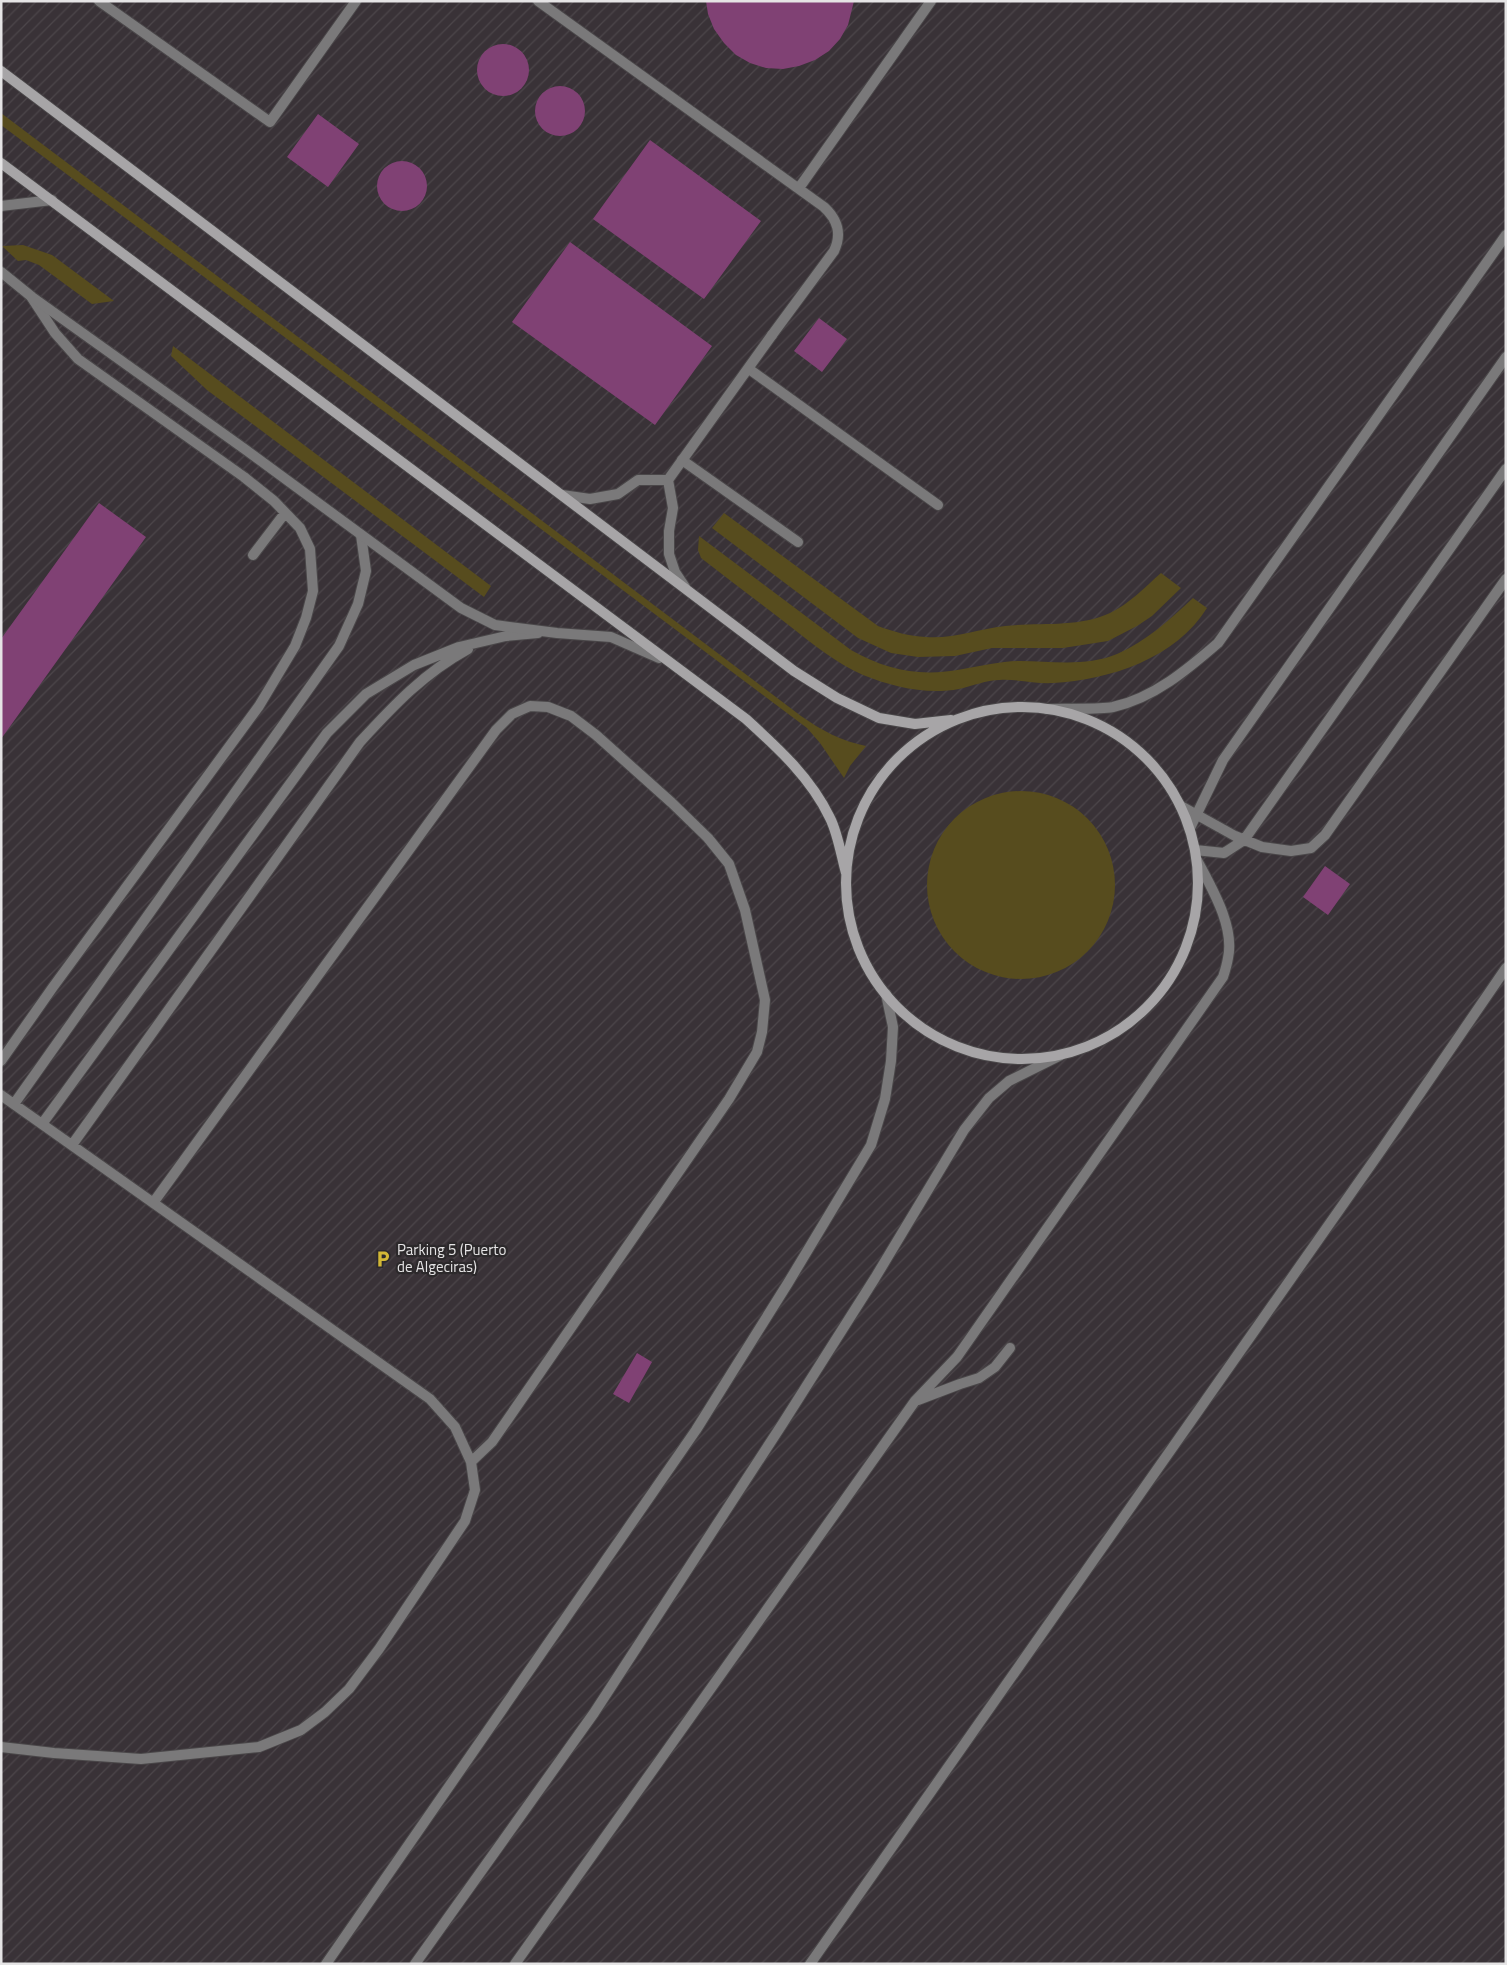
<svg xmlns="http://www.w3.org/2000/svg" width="1507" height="1965" viewBox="0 0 1507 1965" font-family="'Titillium Web',sans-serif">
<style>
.industrial{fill:url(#industrial-furrows)}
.green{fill:#574c1e}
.building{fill:#804174}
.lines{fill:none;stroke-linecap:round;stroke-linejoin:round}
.service-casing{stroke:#4a4749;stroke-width:12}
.minor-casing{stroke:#4a4749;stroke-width:12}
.tertiary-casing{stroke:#4a4749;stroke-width:12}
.secondary-casing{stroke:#4a4749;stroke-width:12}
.service{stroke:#7a797a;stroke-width:10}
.minor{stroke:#7a797a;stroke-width:10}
.tertiary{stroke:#7a797a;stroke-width:10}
.secondary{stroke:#a7a5a7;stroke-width:10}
.labels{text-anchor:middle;stroke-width:4.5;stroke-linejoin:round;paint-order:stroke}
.poi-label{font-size:15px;fill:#e5e4e5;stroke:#2c292b;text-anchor:start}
</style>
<defs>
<pattern id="industrial-furrows" width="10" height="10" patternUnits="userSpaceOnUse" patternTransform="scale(1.25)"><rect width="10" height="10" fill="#393237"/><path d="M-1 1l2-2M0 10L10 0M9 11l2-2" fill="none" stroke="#4c464a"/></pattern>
</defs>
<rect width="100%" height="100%" fill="#2c292b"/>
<!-- industrial -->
<path class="industrial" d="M1,1H1506V1964H1Z"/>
<!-- green -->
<path class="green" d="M1,113L801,716C821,730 841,741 866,746L850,766L844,778L820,743L807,728L1,125Z
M23,245L52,255L114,301L92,304L39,265L26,260L18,261L2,246Z
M173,346L491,586L484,597L207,390L171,356Z
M724,513L878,626C894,632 909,636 926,637C953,639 978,629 1005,626C1040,622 1078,628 1110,613C1129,604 1145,587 1161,573L1181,588L1152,616L1137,626L1108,641L1063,648H992L955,656L918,657L891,653L858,638L712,528Z
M699,536L851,650C888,671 921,677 963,669C982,666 1001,661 1020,661C1052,661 1086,667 1117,654C1147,641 1169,620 1193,598L1207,608C1176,658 1110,680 1053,683C1035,684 1018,679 1000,680C986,680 973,686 959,689C927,695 893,687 863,675C836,663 814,645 791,627C761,604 731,581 701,558L698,550Z
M927 885a94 94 0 1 1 188 0a94 94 0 1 1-188 0Z"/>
<!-- building -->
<path class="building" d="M706,1H854L848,25L840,39L829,51L815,60L799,66L783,69L766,68L750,63L736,55L724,43L714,29L708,14Z
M477 70a26 26 0 1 1 52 0a26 26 0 1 1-52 0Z
M535 111a25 25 0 1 1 50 0a25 25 0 1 1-50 0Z
M318,114L359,144L328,187L287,157Z
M650,140L761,221L704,299L593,219Z
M377 186a25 25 0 1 1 50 0a25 25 0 1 1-50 0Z
M570,242L712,346L655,425L512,322Z
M819,318L847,339L822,372L794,351Z
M99,503L146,537L1,739V639Z
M1325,866L1350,884L1328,915L1303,897Z
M637,1353L652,1362L629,1403L613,1394Z"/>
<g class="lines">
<!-- service casing -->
<g class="service-casing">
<path id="service" d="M99,1L270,122L356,1
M538,1L824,207C838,220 842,234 834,251L772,335
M799,188L931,1
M749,369L938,505
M682,460L798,542
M253,555L285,513
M1181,806L1235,836L1262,847L1291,851L1311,848L1325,835L1506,579
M1195,850L1224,853L1244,840L1506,469
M1,1061L53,987L259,706L295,646L306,618L313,591L310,549L300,528L274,501L244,477L78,359L55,333L32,298
M1,1095L430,1399L455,1427L471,1462L475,1490L465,1521L379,1649L349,1689L325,1712L301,1730L259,1747L141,1759L54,1753L1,1747
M14,1104L339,646L358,604L366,571L361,535
M42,1124L327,733L366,694L414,665L459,647L506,636L538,633
M72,1145L360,742C394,705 424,673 468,649
M153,1203L496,730L512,714L530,706L548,707L571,716L596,735L672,803L708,838L729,864L745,910L765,1000L762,1032L757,1052L729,1099L492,1442L471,1462
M918,1400L960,1384L979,1378L995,1367L1010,1348
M515,1964L915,1401L957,1357L1223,977C1225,971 1227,964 1228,958C1235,926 1211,887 1197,860
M810,1964L1382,1149L1506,968"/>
</g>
<!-- minor casing -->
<g class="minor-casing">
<path id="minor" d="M1,206L52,200
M1,272L32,297L246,450L461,608L495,625L557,633L611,637L659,658
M668,480L772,335
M562,495L590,499L618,494L638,480H668L673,508L669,531V554L675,572L685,587"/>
</g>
<!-- tertiary casing -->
<g class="tertiary-casing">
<path id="tertiary" d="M1047,709C1065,708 1097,710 1113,707C1154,698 1188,669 1218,643L1506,235
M1190,828L1223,760L1506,357
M326,1964L696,1430L788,1283L871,1145L885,1099L891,1061L893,1027L886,994
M415,1964L594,1713L783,1423L875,1278L964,1130L989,1098L1009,1081L1061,1055"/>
</g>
<!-- secondary casing -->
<g class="secondary-casing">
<path id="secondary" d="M1,71L794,671L837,698L879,718L915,724L951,720
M1,163L746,719C778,748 811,778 830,818C838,834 841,855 846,873
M846 883a176 176 0 1 1 352 0a176 176 0 1 1-352 0Z"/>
</g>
<!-- service -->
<use href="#service" class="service"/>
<!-- minor -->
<use href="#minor" class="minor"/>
<!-- tertiary -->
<use href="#tertiary" class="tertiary"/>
<!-- secondary -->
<use href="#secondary" class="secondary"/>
</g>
<!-- icons -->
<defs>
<g id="parking-bare" transform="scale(1.35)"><path d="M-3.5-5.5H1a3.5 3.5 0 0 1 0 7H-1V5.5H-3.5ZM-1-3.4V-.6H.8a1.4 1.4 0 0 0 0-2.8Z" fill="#d2b736" stroke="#2c292b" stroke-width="2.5" paint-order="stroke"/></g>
</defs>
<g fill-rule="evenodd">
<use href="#parking-bare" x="383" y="1259"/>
</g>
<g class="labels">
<!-- poi labels -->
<g class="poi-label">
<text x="397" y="1255">Parking 5 (Puerto<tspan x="397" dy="17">de Algeciras)</tspan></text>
</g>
</g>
<!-- border -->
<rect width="1507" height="1965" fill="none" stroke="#e5e4e5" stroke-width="5"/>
</svg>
